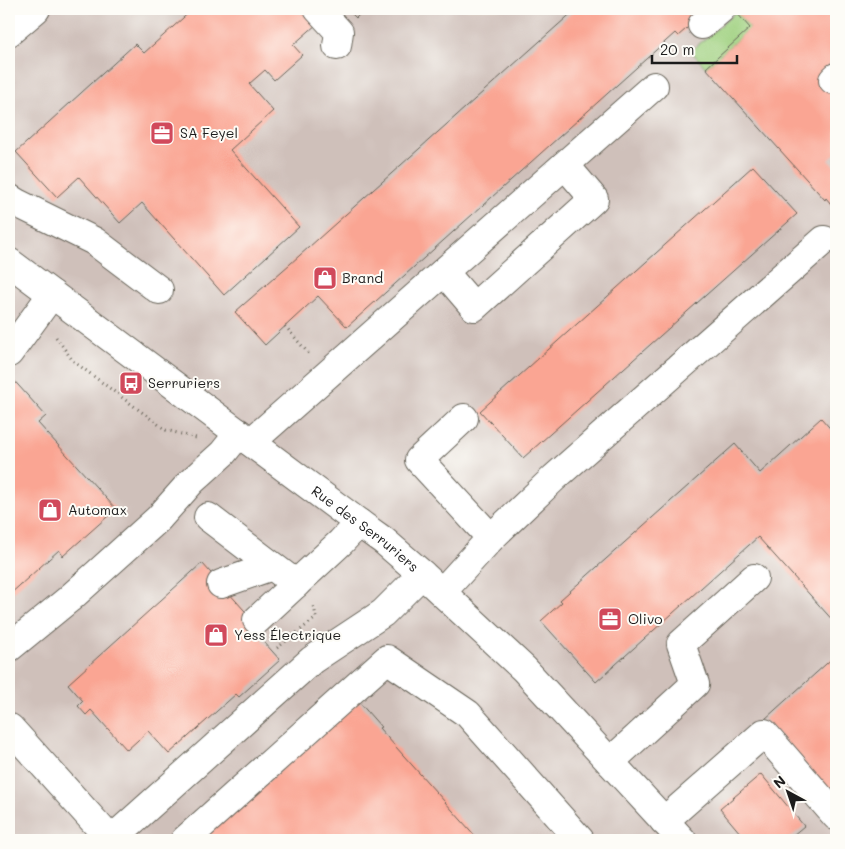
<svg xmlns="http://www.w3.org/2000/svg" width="845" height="849" viewBox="0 0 845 849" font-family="Mali,sans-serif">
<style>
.industrial{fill:#cfc0ba}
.green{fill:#a0d181;stroke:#5e764e}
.building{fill:#faa593}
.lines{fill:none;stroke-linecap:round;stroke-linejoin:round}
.minor-casing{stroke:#666257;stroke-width:30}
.path{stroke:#666257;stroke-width:3;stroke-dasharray:1 4;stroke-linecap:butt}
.minor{stroke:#fff;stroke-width:28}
.labels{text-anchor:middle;stroke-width:4;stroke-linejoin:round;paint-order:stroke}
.poi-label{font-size:14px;fill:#1c1c1c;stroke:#fdfcf7;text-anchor:start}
.street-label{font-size:14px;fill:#1c1c1c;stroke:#fdfcf7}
</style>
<rect width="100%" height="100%" fill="#fdfcf7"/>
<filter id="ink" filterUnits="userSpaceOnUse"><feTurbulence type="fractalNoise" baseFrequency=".02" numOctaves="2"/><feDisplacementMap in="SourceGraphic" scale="10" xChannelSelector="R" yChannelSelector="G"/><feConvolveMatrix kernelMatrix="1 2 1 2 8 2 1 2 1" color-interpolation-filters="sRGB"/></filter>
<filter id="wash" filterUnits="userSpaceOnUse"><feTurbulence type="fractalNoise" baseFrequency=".0096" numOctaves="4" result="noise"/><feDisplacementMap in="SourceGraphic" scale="20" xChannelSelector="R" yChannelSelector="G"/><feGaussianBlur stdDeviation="1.12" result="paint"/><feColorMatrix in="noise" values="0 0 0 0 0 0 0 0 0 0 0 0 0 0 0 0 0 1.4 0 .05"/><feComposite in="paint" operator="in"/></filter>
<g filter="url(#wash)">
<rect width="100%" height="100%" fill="#efe3c5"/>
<!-- industrial -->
<path class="industrial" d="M9,9H836V840H9Z"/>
<!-- green -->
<path class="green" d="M736,12L750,28L706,68L691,51Z"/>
<g id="blocks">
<!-- building -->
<path class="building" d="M193,9H303L317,24L293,45L302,55L274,80L265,70L249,84L273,111L230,150L299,227L224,295L142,203L120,223L79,177L57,197L16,152L135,44L144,53Z
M347,9H365L356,18Z
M576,9H709L678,36L675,33L347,327L318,296L265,345L235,312L290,264Z
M739,9H836V59L820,73L836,92V153L829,160L836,168V210L826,198L825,200L706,68L750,28L736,12Z
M753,166L797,214L523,458L480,411Z
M9,375L46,416L38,423L116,509L63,556L59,550L9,595Z
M821,418L836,435V624L758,537L596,682L541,621L562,602L560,600L735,444L760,473Z
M202,563L261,629L256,633L280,660L239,697L236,694L169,754L148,731L127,750L91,710L86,715L78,706L83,701L68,684Z
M836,655V799L765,719Z
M359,702L381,727L379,728L478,839L480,837L483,840H201Z
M761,774L804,826L787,840H746L720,809Z"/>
</g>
</g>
<g filter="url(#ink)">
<use href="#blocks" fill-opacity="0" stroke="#666257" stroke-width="1"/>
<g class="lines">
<!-- minor casing -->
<g class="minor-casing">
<g id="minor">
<path d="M318,9L339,32L337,46"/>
<path d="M702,25L721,9"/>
<path d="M9,32L36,9"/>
<path d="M833,80L836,77"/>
<path d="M9,198L17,203L94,241L159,290"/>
<path id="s1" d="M9,262L359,523L384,541L422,574L524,669L682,840"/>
<path d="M444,272L474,307L594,199L565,165"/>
<path d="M9,353L52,294"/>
<path d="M464,418L419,460L491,538"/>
<path d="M251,442L654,86"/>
<path d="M208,517L296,584"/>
<path d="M221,584L272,566"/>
<path d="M442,592L491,538L554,478L824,240"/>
<path d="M257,620L341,542L359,523"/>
<path d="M9,648L69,599L158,519L191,482L223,453L239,433"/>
<path d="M10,728L111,840L312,660L383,613L422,574"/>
<path d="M610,762L695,684L681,644L754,578"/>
<path d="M664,821L764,733L836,816"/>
<path d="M185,840L387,659L468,714L580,840"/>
</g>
</g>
<!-- path -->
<path class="path" d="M285,326L309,354
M56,337L73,361L166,430L196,438
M277,648L316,618L314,605"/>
<!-- minor -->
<use href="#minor" class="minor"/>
</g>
</g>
<!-- icons -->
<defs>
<g id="office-square" transform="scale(1.25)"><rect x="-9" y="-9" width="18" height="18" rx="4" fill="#d1495b" stroke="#fdfcf7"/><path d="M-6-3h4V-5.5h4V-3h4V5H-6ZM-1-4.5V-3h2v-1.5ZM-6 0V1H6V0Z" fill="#fff"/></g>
<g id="shop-square" transform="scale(1.25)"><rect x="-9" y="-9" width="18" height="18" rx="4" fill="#d1495b" stroke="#fdfcf7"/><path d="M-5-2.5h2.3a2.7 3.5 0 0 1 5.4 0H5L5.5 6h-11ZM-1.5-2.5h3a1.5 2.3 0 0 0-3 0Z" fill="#fff"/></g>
<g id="bus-square" transform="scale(1.25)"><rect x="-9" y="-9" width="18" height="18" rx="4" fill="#d1495b" stroke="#fdfcf7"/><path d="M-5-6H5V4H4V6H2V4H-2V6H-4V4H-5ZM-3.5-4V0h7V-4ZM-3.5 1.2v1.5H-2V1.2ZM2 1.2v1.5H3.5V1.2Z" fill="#fff"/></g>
</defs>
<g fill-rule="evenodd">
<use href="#office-square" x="162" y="133"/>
<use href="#shop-square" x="325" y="278"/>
<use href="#bus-square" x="131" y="383"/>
<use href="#shop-square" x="50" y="510"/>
<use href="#office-square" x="610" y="619"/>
<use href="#shop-square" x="216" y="635"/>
</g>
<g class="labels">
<!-- poi labels -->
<g class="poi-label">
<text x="180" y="138">SA Feyel</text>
<text x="342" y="283">Brand</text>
<text x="148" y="388">Serruriers</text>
<text x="68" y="515">Automax</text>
<text x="628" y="624">Olivo</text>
<text x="234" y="640">Yess Électrique</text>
</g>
<!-- street labels -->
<g class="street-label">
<text dy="5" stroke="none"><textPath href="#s1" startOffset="445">Rue des Serruriers</textPath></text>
</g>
</g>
<!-- margin -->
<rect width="845" height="849" fill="none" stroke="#fdfcf7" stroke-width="30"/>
<!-- north arrow -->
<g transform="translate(788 792) rotate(320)" stroke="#fdfcf7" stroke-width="4" paint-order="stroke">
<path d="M0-4L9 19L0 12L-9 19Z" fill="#1c1c1c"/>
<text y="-8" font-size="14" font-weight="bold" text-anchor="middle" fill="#1c1c1c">N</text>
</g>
<!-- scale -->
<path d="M652 55v8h85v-8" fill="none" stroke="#1c1c1c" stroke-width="2.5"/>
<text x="660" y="55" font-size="15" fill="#1c1c1c" stroke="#fdfcf7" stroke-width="4" paint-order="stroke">20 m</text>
</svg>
